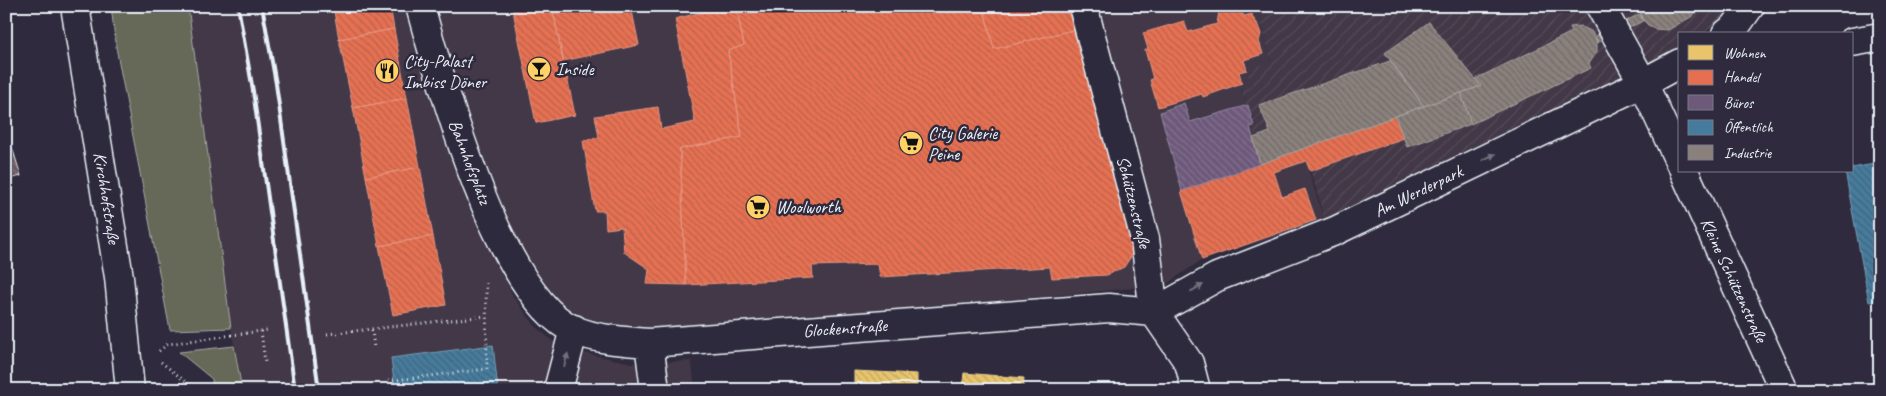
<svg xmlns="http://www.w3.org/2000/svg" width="1886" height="396" viewBox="0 0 1886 396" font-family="Caveat,sans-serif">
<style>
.built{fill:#423746}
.industrial{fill:url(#industrial-furrows)}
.grass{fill:#666859;stroke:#a7aca8}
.homes{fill:url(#homes-back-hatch);stroke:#e9d295}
.shops{fill:url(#shops-back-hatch);stroke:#e79683}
.offices{fill:url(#offices-back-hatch);stroke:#9287a0}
.public{fill:url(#public-back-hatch);stroke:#769eb8}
.industry{fill:url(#industry-back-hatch);stroke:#a6a3a1}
.building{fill:url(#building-back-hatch);stroke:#e8f1f8}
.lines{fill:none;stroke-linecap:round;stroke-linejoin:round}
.minor-casing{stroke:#e8f1f8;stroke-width:31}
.path{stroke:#e8f1f8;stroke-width:3;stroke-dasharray:1 4;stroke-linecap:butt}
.minor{stroke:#2f2a3d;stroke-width:28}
.rail{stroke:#e8f1f8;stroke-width:4}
.oneway{fill:#70707e}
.labels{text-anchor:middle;stroke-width:5;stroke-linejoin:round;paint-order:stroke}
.poi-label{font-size:18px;fill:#e8f1f8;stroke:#2f2a3d;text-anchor:start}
.street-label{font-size:18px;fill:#e8f1f8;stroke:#2f2a3d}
</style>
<defs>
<pattern id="industrial-furrows" width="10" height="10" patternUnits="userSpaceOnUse" patternTransform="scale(1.25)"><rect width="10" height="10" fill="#423746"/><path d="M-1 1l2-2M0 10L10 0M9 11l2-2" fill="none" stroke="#544b58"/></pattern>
<pattern id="homes-back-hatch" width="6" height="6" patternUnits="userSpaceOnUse" patternTransform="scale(1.25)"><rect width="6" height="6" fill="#e9c46a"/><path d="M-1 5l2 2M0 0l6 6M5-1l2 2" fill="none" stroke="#c0a562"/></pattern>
<pattern id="shops-back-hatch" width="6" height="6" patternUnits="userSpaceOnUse" patternTransform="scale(1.25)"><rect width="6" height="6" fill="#e76f51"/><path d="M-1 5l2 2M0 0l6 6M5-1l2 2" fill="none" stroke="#b7634f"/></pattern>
<pattern id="offices-back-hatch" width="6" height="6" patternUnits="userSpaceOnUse" patternTransform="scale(1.25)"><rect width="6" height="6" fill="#6d597a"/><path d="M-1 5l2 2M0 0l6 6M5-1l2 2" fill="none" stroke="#82718e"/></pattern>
<pattern id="public-back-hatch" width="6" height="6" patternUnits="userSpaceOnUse" patternTransform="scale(1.25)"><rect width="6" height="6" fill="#457b9d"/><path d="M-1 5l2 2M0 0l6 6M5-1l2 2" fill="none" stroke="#456478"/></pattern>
<pattern id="industry-back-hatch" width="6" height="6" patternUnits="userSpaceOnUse" patternTransform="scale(1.25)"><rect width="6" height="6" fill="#8a817c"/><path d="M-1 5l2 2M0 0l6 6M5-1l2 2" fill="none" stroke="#6f6a68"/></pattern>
<pattern id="building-back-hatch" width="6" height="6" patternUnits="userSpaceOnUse" patternTransform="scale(1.25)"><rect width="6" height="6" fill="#6d565c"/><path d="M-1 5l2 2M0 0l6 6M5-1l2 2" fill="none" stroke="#826f74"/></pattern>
</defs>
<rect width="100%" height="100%" fill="#2f2a3d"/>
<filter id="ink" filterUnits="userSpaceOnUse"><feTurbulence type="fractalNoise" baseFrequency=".02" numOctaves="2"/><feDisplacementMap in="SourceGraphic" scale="10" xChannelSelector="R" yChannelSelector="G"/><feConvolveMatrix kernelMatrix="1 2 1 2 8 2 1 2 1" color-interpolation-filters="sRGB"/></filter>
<g filter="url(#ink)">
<!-- built -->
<path class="built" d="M188,6H407L441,128L513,296L536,327L561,348L632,363L692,361L695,390H242L231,328Z
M434,6H1255L1259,13L1271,62L1250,84L1240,87L1249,114L1306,161L1324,221L1202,260L1165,285L755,325L649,333L577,320L534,278L495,202L474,141Z"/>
<!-- industrial -->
<path class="industrial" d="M1255,6H1732L1723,19L1703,34H1680V49L1324,221L1317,192L1307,161L1257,141L1240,86L1250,83L1247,69L1271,62L1259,13Z"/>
<!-- grass -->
<path class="grass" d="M111,6H188L231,328L170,330L116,47Z
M234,346L242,390H213L212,379L179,352Z"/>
<!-- homes -->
<path class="homes" d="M854,371L917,374V390H854Z
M964,373L1024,378L1023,390H962Z"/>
<!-- shops -->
<path class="shops" d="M333,6H390L394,29L339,39Z
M512,6H552L575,115L536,123Z
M552,6H631L639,45L563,61Z
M726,6H736L744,45L728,51L742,137L680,149L686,285L647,284L649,269L624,252L622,227L606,229L605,211H595L583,141L599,137L595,116L658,107L661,129L695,122L675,19Z
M736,6H983L994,49L1081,28L1134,252L1124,267L1107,275L1052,278L1050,267L880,277L878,264L812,266L813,278L686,285L680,149L742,137L728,51L744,45Z
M983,6H1074L1081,28L994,49Z
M1233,6L1241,11L1244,16L1252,14L1253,18L1257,23L1261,34L1259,41L1263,54L1244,60L1247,70L1239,72L1242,83L1203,97L1202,94L1158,107L1150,80L1153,79L1145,50L1148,49L1143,33L1184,21L1188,32L1217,24L1219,11L1226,7Z
M394,29L407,98L353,108L339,39Z
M407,98L420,167L366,177L353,108Z
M1395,116L1404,138L1310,171L1306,161L1274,172L1282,197L1305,189L1316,220L1202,260L1181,191Z
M420,167L433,236L379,246L366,177Z
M433,236L446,305L393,315L379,246Z"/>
<!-- offices -->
<path class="offices" d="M1184,103L1190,122L1248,105L1254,126L1250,127L1260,164L1182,191L1160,112Z"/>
<!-- public -->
<path class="public" d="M1880,163V300L1869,302L1845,171H1852V168Z
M493,345L498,390H395L391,358Z"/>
<!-- industry -->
<path class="industry" d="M1639,6H1704L1691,17L1668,30L1655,29L1648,25L1642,19Z
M1640,14L1643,21L1597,43L1595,36Z
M1429,22L1481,86L1424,106L1385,53Z
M1580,26L1591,31L1597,40V52L1589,64L1591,68L1471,124L1461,93L1481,86L1475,79L1572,32L1570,27Z
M1390,61L1424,106L1260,164L1253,138L1270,132L1259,105Z
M1461,93L1471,124L1407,147L1395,116Z"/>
<!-- building -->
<path class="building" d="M12,147L21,176L6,180V148Z"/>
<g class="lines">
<!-- minor casing -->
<g class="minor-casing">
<path id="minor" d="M75,6L119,277L130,390
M420,6C441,83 500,297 574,330C598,340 624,341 649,343L1109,308L1154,312
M1083,6L1145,239L1154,312L1189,363L1196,390
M1600,6L1643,83L1680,163
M1726,34L1735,27L1750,6
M1852,42L1880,37
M1684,171L1784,390
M1154,312L1217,277L1335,231L1643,83L1680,63
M649,343L655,390
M558,390L574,329"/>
</g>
<!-- path -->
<path class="path" d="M372,330L374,348
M261,331L265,362
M327,334L486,316
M159,351L168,344L268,330
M161,362L196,390
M388,381L487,369L486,283"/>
<!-- minor -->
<use href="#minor" class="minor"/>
<!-- rail -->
<path class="rail" d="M238,6L253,91L295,390
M262,6L276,84L319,390"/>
</g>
<!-- one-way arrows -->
<defs><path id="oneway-solid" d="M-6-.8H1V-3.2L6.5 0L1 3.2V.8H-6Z" transform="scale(1.25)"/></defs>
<g class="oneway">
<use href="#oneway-solid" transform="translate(1489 157) rotate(-26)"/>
<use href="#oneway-solid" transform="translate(1197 288) rotate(-29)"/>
<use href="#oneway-solid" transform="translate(566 360) rotate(-75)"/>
</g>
</g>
<!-- icons -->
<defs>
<g id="bar-disc" transform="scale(1.25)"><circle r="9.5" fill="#ffd166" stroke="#2f2a3d"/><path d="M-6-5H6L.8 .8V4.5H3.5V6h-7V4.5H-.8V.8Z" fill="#111"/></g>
<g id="restaurant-disc" transform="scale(1.25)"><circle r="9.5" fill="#ffd166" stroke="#2f2a3d"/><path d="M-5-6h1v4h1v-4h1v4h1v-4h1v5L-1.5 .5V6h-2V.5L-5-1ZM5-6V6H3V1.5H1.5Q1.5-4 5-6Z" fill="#111"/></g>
<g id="supermarket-disc" transform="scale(1.25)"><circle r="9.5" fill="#ffd166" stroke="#2f2a3d"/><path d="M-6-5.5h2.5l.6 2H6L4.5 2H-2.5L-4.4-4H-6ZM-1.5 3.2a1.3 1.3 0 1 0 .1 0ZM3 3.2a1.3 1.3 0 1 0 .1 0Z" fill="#111"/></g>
</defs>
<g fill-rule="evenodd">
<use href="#bar-disc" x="539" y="69"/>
<use href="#restaurant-disc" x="387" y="71"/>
<use href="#supermarket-disc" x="911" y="143"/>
<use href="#supermarket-disc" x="758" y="207"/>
</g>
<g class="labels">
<!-- poi labels -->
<g class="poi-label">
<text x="404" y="67">City-Palast<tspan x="404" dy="21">Imbiss Döner</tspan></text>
<text x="556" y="75">Inside</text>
<text x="928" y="139">City Galerie<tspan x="928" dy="21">Peine</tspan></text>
<text x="776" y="213">Woolworth</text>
</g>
<!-- street labels -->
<g class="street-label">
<text transform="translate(470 162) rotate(69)" y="6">Bahnhofsplatz</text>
<text transform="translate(1418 191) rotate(-26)" y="6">Am Werderpark</text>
<text transform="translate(107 198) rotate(81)" y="6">Kirchhofstraße</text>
<text transform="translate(1134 202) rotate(76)" y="6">Schützenstraße</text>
<text transform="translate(1734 280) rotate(65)" y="6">Kleine Schützenstraße</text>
<text transform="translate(845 328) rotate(-4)" y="6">Glockenstraße</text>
</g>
</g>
<!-- margin -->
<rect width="1886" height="396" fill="none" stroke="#2f2a3d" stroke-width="25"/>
<rect x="12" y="12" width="1861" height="371" fill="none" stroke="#e8f1f8" stroke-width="2" filter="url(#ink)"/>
<!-- legend -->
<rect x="1678" y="32" width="175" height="140" fill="#2f2a3d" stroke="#797a88"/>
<rect x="1688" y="45" width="25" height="15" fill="#e9c46a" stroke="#797a88"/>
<text x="1724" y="58" font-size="15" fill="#e8f1f8">Wohnen</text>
<rect x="1688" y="70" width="25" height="15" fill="#e76f51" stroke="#797a88"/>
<text x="1724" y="82" font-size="15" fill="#e8f1f8">Handel</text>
<rect x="1688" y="95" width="25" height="15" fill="#6d597a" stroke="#797a88"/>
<text x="1724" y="108" font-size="15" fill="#e8f1f8">Büros</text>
<rect x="1688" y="120" width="25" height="15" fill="#457b9d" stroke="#797a88"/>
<text x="1724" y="132" font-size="15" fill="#e8f1f8">Öffentlich</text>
<rect x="1688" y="145" width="25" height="15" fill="#8a817c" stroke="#797a88"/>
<text x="1724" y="158" font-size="15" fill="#e8f1f8">Industrie</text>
</svg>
